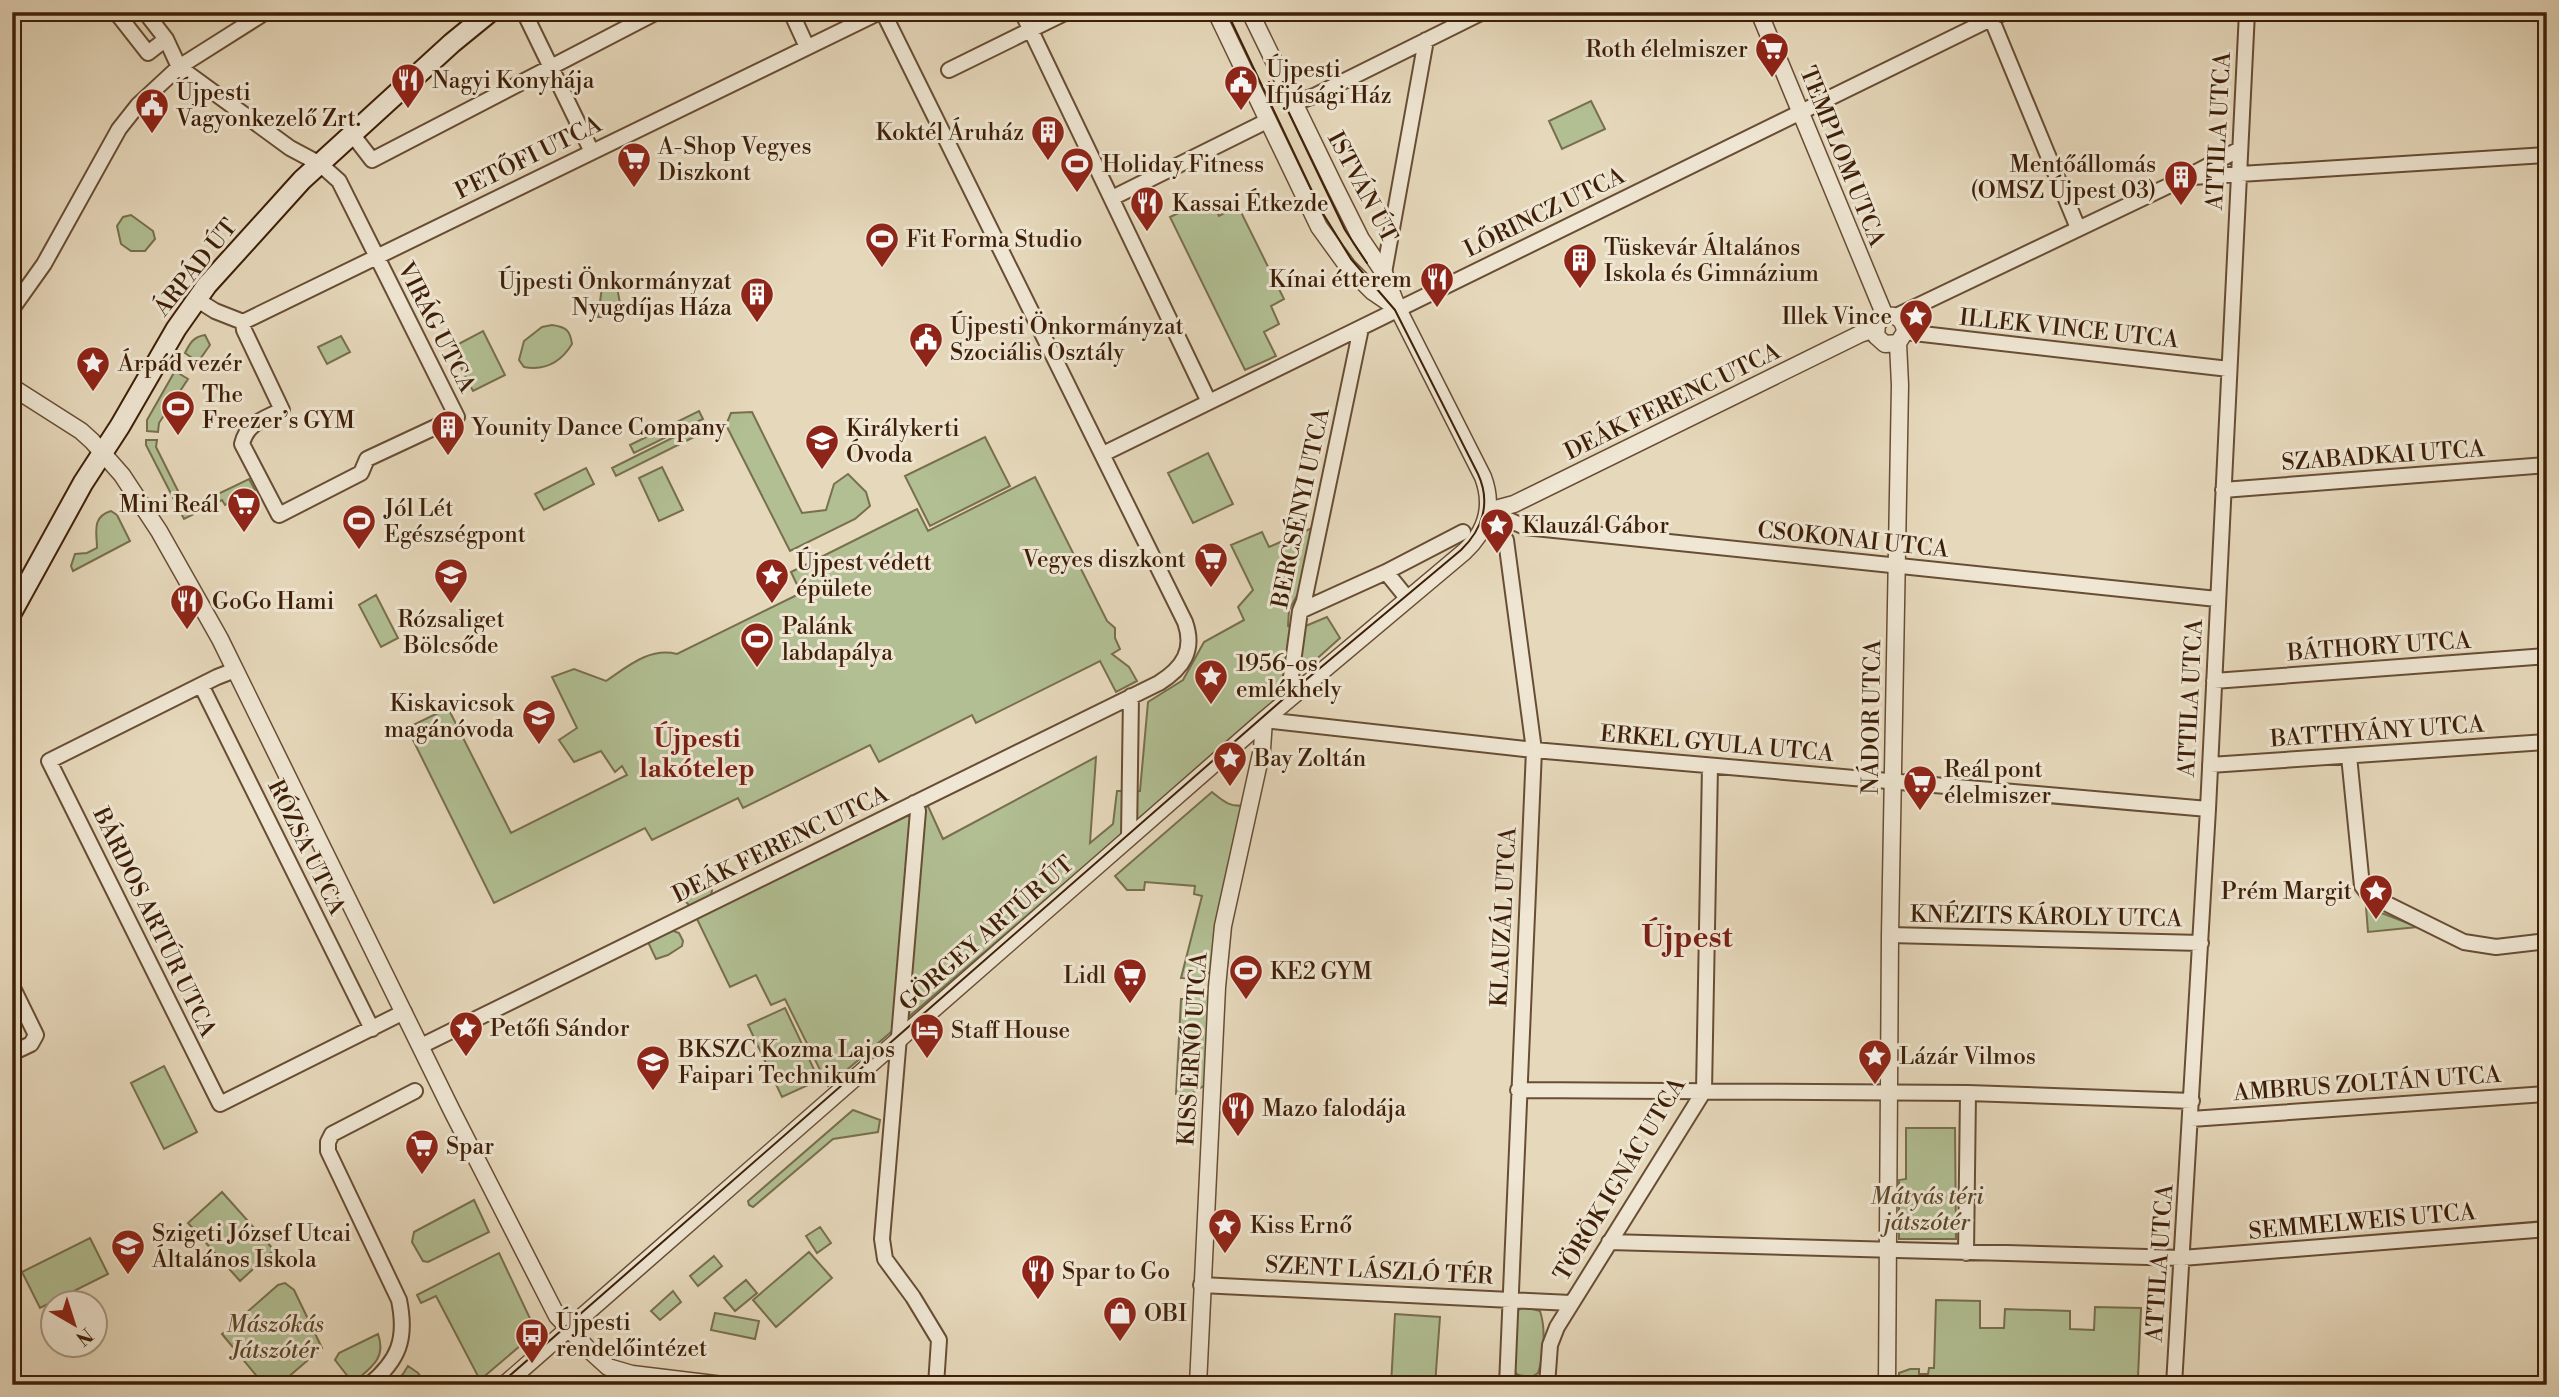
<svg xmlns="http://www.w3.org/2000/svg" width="2559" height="1397" viewBox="0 0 2559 1397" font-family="'Libre Bodoni',serif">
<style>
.green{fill:#b1bf93;stroke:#786f4d;stroke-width:2}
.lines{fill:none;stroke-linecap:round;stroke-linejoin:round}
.minor-casing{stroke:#684d34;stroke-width:18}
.tertiary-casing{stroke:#684d34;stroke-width:19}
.secondary-casing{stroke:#3e1f07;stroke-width:23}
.minor{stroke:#efe6d3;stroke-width:14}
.tertiary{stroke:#efe6d3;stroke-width:16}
.secondary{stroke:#efe6d3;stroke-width:19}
.tram{stroke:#3e1f07;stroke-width:2}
.labels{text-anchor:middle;stroke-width:6;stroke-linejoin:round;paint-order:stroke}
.poi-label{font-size:23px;fill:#3e1f07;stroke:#efe6d3;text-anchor:start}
.street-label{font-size:23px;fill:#3e1f07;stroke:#efe6d3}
.park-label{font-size:23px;font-style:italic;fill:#5b472a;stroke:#efe6d3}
.quarter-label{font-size:26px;font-weight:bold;fill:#7a1f14;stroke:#efe6d3}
.district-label{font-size:30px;font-weight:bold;fill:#7a1f14;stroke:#efe6d3}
</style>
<rect width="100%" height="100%" fill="#e6d8bb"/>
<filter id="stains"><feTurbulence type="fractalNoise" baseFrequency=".00286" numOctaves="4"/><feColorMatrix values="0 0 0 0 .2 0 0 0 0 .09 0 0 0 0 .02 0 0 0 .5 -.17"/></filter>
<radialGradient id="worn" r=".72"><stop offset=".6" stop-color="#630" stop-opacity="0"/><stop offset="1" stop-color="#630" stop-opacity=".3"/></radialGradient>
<!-- green -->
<path class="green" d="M1591,101L1605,129L1562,149L1549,121Z
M1210,198L1219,216L1238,206L1284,299L1271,306L1279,324L1264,332L1276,356L1245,370L1170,217Z
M131,215L153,231L155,239L145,251H131L121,244L117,226L123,217Z
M602,287H617L621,309L617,317H598Z
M552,325C566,327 570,330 572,344C561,362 546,371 524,367L519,360L524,341L542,327Z
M483,331L505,375L473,391L451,348Z
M205,335L210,345L198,362L185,353C190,343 193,337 205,335Z
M341,336L350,352L327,364L318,347Z
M175,371L188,379L159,423L158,432L147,431V420Z
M699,411L703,419L634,453L630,445Z
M752,412L802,513L826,510L834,484L848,474L866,492L870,506L855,519L790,551L726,425L731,413Z
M704,422L708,430L616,476L612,468Z
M985,437L1010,486L930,526L905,476Z
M146,440H157L156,447L187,509L249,479L255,490L225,505L222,500L184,519L146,445Z
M1208,453L1233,504L1193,523L1168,473Z
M662,467L683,510L659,521L639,478Z
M586,468L594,484L544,510L535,494Z
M1035,477L1107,621L1115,628V638L1120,649L1112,654L1129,667L1137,681L1116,692L1100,661L976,723L972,715L879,762L870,745L743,808L738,798L652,840L645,828L494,903L407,728L448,708L511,833L627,775L622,766L615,772L601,751L574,762L559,740L577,728L552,677L574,669L606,681C627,667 649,647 677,654L801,593L791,572L917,509L928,531Z
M111,511L117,515L130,541L73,571L71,566L75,554L87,553L97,548C97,533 91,517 111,511Z
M1312,528L1299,592L1289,610L1288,626L1293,629L1286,694L828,1086L785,999L771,1005L756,975L730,987L696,917L928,806L943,839L1096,757L1090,843L1113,824L1117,791H1140L1148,702L1183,680L1204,642L1244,620L1238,607L1253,590L1231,545L1262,532L1269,547Z
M376,595L398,638L381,647L359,605Z
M1327,617L1340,638L1301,673L1296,672L1303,627Z
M1212,792C1222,800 1230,808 1244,805L1212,968C1206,981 1194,978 1181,978L1202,896L1194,894L1195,886L1145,882L1144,890H1127L1115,876Z
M709,884L712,890L711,896L690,906L685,901L683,891L689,887Z
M2366,907L2418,927L2368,932Z
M671,930L679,933L683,941L682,946L668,955L656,959L648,942Z
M1187,991C1197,992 1206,991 1209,1002L1205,1085L1191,1094H1176L1181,999H1187Z
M785,1008L819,1080L782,1097L748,1025Z
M164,1066L197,1132L164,1149L131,1083Z
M853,1110L880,1120L878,1132L833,1139L753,1207L749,1205L748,1201Z
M1906,1128H1955L1956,1239H1899V1180L1906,1179Z
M222,1192L274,1250L240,1281L188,1223Z
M474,1200L489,1232L428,1262L423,1261L412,1242L414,1232Z
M820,1227L831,1243L817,1253L806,1236Z
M90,1238L108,1274L40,1308L22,1272Z
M809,1252L832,1278L776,1327L753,1300Z
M499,1253L534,1327V1334L480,1380L436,1296L421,1303L417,1295Z
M714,1256L722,1266L698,1286L690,1276Z
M746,1280L757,1293L735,1311L724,1298Z
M285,1283L294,1290L322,1348L279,1385H264L222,1334L278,1285Z
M673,1291L681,1302L660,1320L651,1311Z
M1936,1300L1980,1301V1328H2004L2005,1309L2070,1311V1329L2094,1330L2095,1307L2141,1308L2138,1377L2143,1378L2144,1383L2163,1385H1899V1373L1910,1369H1919V1374H1928L1929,1368H1934Z
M1521,1308H1529L1540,1311C1546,1329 1544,1355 1538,1373L1530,1378L1518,1375L1513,1370L1515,1313Z
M715,1313L759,1321L755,1339L711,1330Z
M1395,1314L1440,1317L1435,1385H1391Z
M378,1334C387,1359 370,1368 353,1383L335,1360L339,1353Z
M408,1366L418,1373L427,1385H392L403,1374Z"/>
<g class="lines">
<!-- minor casing -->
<g class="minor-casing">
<path id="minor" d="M113,12L119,16L148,53L166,39L179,67L290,148L320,164L339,181L457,417L367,459L361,473L279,515L242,444C247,423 264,419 282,410L244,330L243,322
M145,12L166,39
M524,12L592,152
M791,12L807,47
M1022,12L1209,402
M1989,13L2078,228
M949,70L1067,12
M1294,103L1314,96L1483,12
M352,134L372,160L657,12
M2192,177L2547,155
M1112,198L1267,121
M1384,273L1426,40
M196,299L215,311L243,322L880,12
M12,309L44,264L119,129L138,105L179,67L266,12
M1896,316L2187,177L2240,149
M1905,332L2229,369
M1103,454L2005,12
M2223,490L2547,465
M1488,511L1525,527L2217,599
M1486,519L1506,540L1534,750L1507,1385
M1386,572L1407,598
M1300,611L1386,572L1463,532
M235,670L217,677L49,761L220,1104L404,1012
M2214,681L2547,656
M201,685L372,1029
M1288,699L1300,611L1304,601L1361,328
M1264,720L1534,750L2208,809
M2349,756L2362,886L2369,895L2464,942L2496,947L2547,941
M2210,765L2547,742
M914,803L918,811L882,1239L885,1259L913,1297L939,1340L936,1385
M1129,838L1131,696
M1890,935L2201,943
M12,986L36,1035L31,1044L12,1053
M421,1046L1159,683C1183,668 1195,650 1185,622L883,12
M1518,1090L1968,1093L2192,1101
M2191,1119L2547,1094
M1609,1242L2182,1258L2547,1229
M1966,1253L1968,1093
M1201,1285L1571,1303
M1507,1383L1545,1385
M369,1385C399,1360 407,1339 399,1300L328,1151V1142L332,1134L415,1091
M1547,1385L1550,1345L1557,1327L1704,1091L1710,766
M2174,1385L2208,809L2247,12"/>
</g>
<!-- tertiary casing -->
<g class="tertiary-casing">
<path id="tertiary" d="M1216,12L1319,227L1348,267L1373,292L1398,309
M1759,12L1885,316
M12,387L81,431L92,441L122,475L159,531L220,639L452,1111L557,1316L587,1348L608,1367L632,1374L723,1385
M1488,511L1514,504L1860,334L1875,329
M504,1385L1264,720L1464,552C1486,532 1494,506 1483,477L1398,309L1384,273L1361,239L1334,185L1250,12
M1198,1385L1217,987L1223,926L1262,749L1264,720
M1887,1385L1890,935L1900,385L1898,343L1905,332C1904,320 1897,314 1885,316L1877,324L1876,336L1885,344L1898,343"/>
</g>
<!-- secondary casing -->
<g class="secondary-casing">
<path id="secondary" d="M12,612L83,483L120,426L176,329L207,285L302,180L452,43L490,12"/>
</g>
<!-- minor -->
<use href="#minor" class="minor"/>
<!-- tertiary -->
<use href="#tertiary" class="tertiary"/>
<!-- secondary -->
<use href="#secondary" class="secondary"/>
<!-- tram -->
<path class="tram" d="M1269,82L1288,111L1345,230L1367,263
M499,1385L1289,694L1461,550C1483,529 1491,502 1478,474L1395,310L1351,259L1322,212L1227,12"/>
</g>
<!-- icons -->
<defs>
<g id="supermarket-pin" transform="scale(1.75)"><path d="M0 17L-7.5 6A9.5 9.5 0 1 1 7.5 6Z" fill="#8f2418" stroke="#efe6d3"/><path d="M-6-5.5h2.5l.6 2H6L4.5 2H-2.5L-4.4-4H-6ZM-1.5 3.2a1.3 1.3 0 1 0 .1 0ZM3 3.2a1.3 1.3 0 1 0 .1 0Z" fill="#fff"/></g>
<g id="restaurant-pin" transform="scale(1.75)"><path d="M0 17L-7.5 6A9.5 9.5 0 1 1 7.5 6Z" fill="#8f2418" stroke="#efe6d3"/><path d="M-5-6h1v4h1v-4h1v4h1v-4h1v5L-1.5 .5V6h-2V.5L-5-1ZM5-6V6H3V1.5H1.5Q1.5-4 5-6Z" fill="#fff"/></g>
<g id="civic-pin" transform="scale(1.75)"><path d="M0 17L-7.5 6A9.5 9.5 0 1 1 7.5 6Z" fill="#8f2418" stroke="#efe6d3"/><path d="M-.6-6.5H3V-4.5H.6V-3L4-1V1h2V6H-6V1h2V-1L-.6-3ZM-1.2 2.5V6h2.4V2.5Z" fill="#fff"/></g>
<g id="building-pin" transform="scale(1.75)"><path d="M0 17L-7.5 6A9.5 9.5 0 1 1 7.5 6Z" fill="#8f2418" stroke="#efe6d3"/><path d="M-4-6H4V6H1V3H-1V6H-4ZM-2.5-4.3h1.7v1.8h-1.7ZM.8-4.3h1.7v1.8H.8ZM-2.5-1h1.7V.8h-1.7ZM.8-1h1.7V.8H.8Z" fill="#fff"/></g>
<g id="stadium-pin" transform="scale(1.75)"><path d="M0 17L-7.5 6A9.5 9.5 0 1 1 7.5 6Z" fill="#8f2418" stroke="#efe6d3"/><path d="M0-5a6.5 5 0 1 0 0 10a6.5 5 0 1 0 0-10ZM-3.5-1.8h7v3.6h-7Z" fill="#fff"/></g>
<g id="sight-pin" transform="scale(1.75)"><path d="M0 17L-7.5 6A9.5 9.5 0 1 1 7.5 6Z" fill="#8f2418" stroke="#efe6d3"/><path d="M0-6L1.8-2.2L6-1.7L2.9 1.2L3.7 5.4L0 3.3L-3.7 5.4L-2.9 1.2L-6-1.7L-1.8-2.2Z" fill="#fff"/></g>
<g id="school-pin" transform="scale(1.75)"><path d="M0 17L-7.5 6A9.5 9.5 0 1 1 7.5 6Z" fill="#8f2418" stroke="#efe6d3"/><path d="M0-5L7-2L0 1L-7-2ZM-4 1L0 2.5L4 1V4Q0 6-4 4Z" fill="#fff"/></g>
<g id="hotel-pin" transform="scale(1.75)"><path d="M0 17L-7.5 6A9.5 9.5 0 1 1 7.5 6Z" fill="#8f2418" stroke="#efe6d3"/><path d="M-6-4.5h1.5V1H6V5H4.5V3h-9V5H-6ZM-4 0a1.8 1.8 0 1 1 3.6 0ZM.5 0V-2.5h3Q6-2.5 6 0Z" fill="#fff"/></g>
<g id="shop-pin" transform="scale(1.75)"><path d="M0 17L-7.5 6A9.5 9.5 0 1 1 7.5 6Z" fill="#8f2418" stroke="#efe6d3"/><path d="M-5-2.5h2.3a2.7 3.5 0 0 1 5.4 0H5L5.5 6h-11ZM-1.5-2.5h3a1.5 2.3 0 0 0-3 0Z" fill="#fff"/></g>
<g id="bus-pin" transform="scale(1.75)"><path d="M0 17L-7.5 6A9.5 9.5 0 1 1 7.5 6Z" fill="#8f2418" stroke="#efe6d3"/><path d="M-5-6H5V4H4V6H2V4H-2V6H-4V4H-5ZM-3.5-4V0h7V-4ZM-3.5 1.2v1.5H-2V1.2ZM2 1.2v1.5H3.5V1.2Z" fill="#fff"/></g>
</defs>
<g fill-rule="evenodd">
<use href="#supermarket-pin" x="1772" y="49"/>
<use href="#restaurant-pin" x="408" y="80"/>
<use href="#civic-pin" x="1241" y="82"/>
<use href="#civic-pin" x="152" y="105"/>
<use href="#building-pin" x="1048" y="132"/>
<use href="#supermarket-pin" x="634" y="159"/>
<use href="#stadium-pin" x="1077" y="164"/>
<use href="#building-pin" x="2181" y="177"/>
<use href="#restaurant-pin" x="1147" y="203"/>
<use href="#stadium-pin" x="882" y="239"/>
<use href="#building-pin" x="1580" y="260"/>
<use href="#restaurant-pin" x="1437" y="279"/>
<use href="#building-pin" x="757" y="294"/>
<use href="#sight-pin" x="1916" y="316"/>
<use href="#civic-pin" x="926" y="339"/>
<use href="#sight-pin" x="93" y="363"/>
<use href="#stadium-pin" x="178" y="407"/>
<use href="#building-pin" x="448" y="427"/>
<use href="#school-pin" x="822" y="441"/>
<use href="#supermarket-pin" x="244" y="504"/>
<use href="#stadium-pin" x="359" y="521"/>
<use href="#sight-pin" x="1497" y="525"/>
<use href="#supermarket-pin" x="1211" y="559"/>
<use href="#school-pin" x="451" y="575"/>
<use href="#sight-pin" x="772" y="575"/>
<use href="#restaurant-pin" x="187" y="601"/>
<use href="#stadium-pin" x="757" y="639"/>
<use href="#sight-pin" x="1211" y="676"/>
<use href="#school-pin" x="539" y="716"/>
<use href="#sight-pin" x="1230" y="758"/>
<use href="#supermarket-pin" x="1920" y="782"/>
<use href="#sight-pin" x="2376" y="891"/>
<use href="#stadium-pin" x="1246" y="971"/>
<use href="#supermarket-pin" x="1130" y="975"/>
<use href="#sight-pin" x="466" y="1028"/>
<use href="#hotel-pin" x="927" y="1030"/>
<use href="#sight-pin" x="1875" y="1056"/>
<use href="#school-pin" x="653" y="1062"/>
<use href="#restaurant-pin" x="1238" y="1108"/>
<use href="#supermarket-pin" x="422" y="1146"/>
<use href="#sight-pin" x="1225" y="1225"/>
<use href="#school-pin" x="128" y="1246"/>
<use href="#restaurant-pin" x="1038" y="1271"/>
<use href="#shop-pin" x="1120" y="1313"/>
<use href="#bus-pin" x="532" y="1335"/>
</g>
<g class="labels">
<!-- poi labels -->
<g class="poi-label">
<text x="1748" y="57" text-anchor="end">Roth élelmiszer</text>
<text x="1266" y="77">Újpesti<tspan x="1266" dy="26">Ifjúsági Ház</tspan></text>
<text x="432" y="88">Nagyi Konyhája</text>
<text x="176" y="100">Újpesti<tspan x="176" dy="26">Vagyonkezelő Zrt.</tspan></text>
<text x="1024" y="140" text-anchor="end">Koktél Áruház</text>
<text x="658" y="154">A-Shop Vegyes<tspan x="658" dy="26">Diszkont</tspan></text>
<text x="1102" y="172">Holiday Fitness</text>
<text x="2156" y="172" text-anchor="end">Mentőállomás<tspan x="2156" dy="26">(OMSZ Újpest 03)</tspan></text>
<text x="1172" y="211">Kassai Étkezde</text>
<text x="906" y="247">Fit Forma Studio</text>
<text x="1604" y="255">Tüskevár Általános<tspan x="1604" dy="26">Iskola és Gimnázium</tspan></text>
<text x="1412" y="287" text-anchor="end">Kínai étterem</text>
<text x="732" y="289" text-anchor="end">Újpesti Önkormányzat<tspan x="732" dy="26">Nyugdíjas Háza</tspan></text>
<text x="1892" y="324" text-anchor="end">Illek Vince</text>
<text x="950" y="334">Újpesti Önkormányzat<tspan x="950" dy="26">Szociális Osztály</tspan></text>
<text x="118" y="371">Árpád vezér</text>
<text x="202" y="402">The<tspan x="202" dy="26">Freezer’s GYM</tspan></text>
<text x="472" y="435">Younity Dance Company</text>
<text x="846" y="436">Királykerti<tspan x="846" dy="26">Óvoda</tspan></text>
<text x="219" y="512" text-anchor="end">Mini Reál</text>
<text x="384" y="516">Jól Lét<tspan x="384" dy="26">Egészségpont</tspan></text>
<text x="1522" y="533">Klauzál Gábor</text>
<text x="1186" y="567" text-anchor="end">Vegyes diszkont</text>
<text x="796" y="570">Újpest védett<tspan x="796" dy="26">épülete</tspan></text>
<text x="212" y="609">GoGo Hami</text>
<text x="451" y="627" text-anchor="middle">Rózsaliget<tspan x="451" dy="26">Bölcsőde</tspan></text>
<text x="782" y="634">Palánk<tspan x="782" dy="26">labdapálya</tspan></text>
<text x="1236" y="671">1956-os<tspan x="1236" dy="26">emlékhely</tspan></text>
<text x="514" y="711" text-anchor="end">Kiskavicsok<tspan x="514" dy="26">magánóvoda</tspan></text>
<text x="1254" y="766">Bay Zoltán</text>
<text x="1944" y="777">Reál pont<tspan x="1944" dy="26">élelmiszer</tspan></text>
<text x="2352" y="899" text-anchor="end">Prém Margit</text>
<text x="1270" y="979">KE2 GYM</text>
<text x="1106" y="983" text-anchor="end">Lidl</text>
<text x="490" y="1036">Petőfi Sándor</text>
<text x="951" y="1038">Staff House</text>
<text x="678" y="1057">BKSZC Kozma Lajos<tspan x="678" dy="26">Faipari Technikum</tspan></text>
<text x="1899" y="1064">Lázár Vilmos</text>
<text x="1262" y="1116">Mazo falodája</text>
<text x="446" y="1154">Spar</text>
<text x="1250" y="1233">Kiss Ernő</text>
<text x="152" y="1241">Szigeti József Utcai<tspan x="152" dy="26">Általános Iskola</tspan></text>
<text x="1062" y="1279">Spar to Go</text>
<text x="1144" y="1321">OBI</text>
<text x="556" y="1330">Újpesti<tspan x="556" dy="26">rendelőintézet</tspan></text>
</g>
<!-- street labels -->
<g class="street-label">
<text transform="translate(2218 131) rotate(-87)" y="8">ATTILA UTCA</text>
<text transform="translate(1843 156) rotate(68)" y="8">TEMPLOM UTCA</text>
<text transform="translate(528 157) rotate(-26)" y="8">PETŐFI UTCA</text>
<text transform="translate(1363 187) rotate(62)" y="8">ISTVÁN ÚT</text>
<text transform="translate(1544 212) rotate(-26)" y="8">LŐRINCZ UTCA</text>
<text transform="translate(195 267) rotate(-51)" y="8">ÁRPÁD ÚT</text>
<text transform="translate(437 327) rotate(63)" y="8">VIRÁG UTCA</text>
<text transform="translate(2069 328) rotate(6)" y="8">ILLEK VINCE UTCA</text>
<text transform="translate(1672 401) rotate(-26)" y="8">DEÁK FERENC UTCA</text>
<text transform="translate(2383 455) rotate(-4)" y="8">SZABADKAI UTCA</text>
<text transform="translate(1300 508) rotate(-78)" y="8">BERCSÉNYI UTCA</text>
<text transform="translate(1853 539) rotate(6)" y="8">CSOKONAI UTCA</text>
<text transform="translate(2379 646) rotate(-4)" y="8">BÁTHORY UTCA</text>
<text transform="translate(2190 698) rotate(-87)" y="8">ATTILA UTCA</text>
<text transform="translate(1871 717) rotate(-89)" y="8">NÁDOR UTCA</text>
<text transform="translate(2377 731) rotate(-4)" y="8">BATTHYÁNY UTCA</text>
<text transform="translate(1717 743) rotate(5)" y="8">ERKEL GYULA UTCA</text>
<text transform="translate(780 844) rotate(-26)" y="8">DEÁK FERENC UTCA</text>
<text transform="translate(307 847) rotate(64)" y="8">RÓZSA UTCA</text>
<text transform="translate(2046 916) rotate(1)" y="8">KNÉZITS KÁROLY UTCA</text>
<text transform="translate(1503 917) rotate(-87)" y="8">KLAUZÁL UTCA</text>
<text transform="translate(155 922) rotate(64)" y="8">BÁRDOS ARTÚR UTCA</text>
<text transform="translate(986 933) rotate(-41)" y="8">GÖRGEY ARTÚR ÚT</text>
<text transform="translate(1192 1049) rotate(-86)" y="8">KISS ERNŐ UTCA</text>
<text transform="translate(2367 1083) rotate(-4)" y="8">AMBRUS ZOLTÁN UTCA</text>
<text transform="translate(1619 1179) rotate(-59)" y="8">TÖRÖK IGNÁC UTCA</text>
<text transform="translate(2362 1221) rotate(-5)" y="8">SEMMELWEIS UTCA</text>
<text transform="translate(2159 1263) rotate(-86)" y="8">ATTILA UTCA</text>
<text transform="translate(1379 1270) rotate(3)" y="8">SZENT LÁSZLÓ TÉR</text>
</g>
<!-- park labels -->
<g class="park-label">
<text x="1927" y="1204">Mátyás téri<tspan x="1927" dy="26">játszótér</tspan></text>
<text x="275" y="1332">Mászókás<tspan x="275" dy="26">Játszótér</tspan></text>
</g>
<!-- quarter labels -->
<g class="quarter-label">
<text x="697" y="747">Újpesti<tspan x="697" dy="30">lakótelep</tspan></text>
</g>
<!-- district labels -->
<g class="district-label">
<text x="1687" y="947">Újpest</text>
</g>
</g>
<!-- margin -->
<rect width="2559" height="1397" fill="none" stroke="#e6d8bb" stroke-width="42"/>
<rect x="14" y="14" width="2531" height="1369" fill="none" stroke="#3e1f07" stroke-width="3.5"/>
<rect x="21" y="21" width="2517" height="1355" fill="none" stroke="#3e1f07" stroke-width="2"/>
<!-- north arrow -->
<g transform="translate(74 1324) rotate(141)"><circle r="33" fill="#efe6d3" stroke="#a89681" stroke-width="2"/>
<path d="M0-5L12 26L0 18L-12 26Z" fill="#8f2418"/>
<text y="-10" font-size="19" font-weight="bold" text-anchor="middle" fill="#3e1f07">N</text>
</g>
<rect width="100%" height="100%" filter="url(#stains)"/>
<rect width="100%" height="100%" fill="url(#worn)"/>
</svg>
